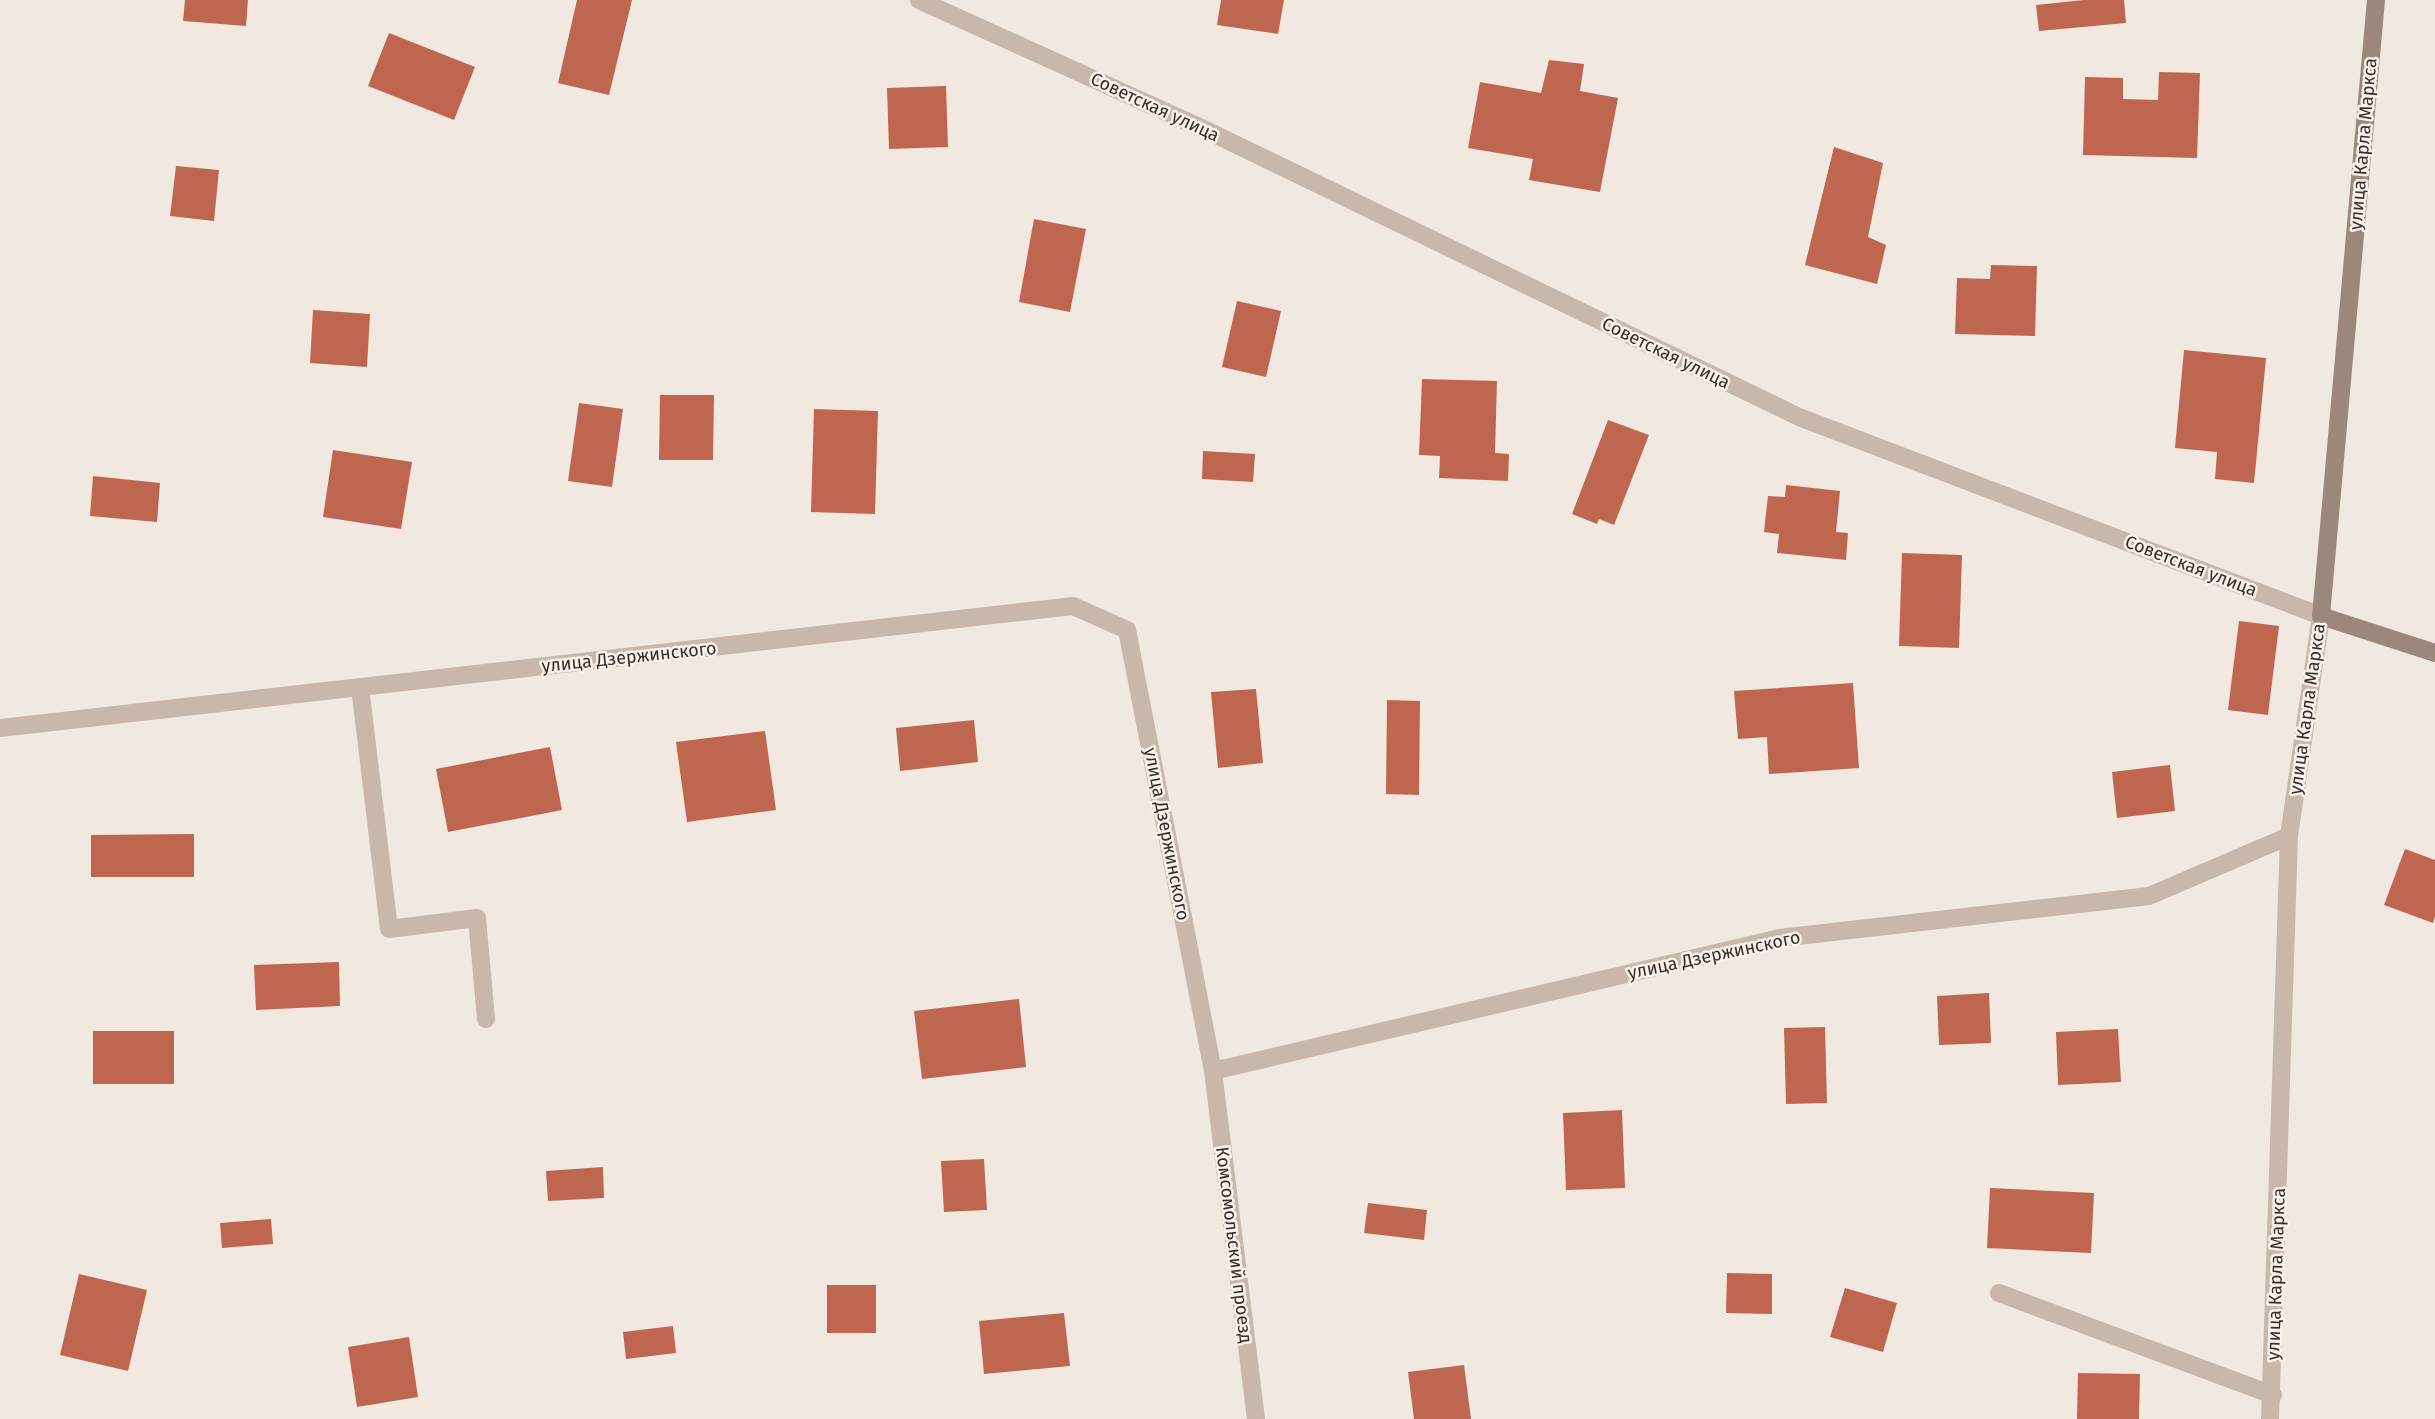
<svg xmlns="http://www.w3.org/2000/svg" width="2435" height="1419" viewBox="0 0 2435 1419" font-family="'Fira Sans',sans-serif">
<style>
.building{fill:#be6650}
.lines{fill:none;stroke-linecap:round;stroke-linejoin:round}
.lane{stroke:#c9b7ab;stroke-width:18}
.street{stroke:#c9b7ab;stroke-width:18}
.secondary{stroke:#9c877d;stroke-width:18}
.labels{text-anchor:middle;stroke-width:5;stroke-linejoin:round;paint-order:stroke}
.street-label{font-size:18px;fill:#372d2a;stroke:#f9f2eb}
</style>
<rect width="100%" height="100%" fill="#f1e8df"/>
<!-- building -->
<path class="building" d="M185,0H248L246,26L183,21Z
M577,0H632L609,95L558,83Z
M1221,0H1284L1278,34L1217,25Z
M2084,0H2124L2126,23L2039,31L2036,5Z
M389,33L475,67L454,120L368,86Z
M1549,60L1584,64L1580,91L1618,98L1600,192L1529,180L1533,159L1468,148L1480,82L1541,93Z
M2159,72L2200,73L2197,158L2083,155L2085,77L2123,78V99L2158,100Z
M946,86L948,147L889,149L887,88Z
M1834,147L1883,163L1868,237L1886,245L1877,284L1805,265Z
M176,166L219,170L214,221L170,216Z
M1034,219L1086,229L1070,312L1019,302Z
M1991,265L2037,266L2035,336L1955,334L1957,278L1990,279Z
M1237,301L1281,311L1266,377L1222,367Z
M313,310L370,314L367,367L310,363Z
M2184,350L2266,358L2254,483L2215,479L2217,452L2175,448Z
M1422,379L1497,381L1495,453L1509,454L1508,481L1439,478L1440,456L1419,455Z
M660,395H714L713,460H659Z
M579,403L623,409L612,487L568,481Z
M814,409L878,411L875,514L811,512Z
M1608,420L1649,435L1614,525L1599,519L1597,524L1572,514Z
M333,450L412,462L401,529L323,517Z
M1203,451L1255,454L1253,482L1202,479Z
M93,476L160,483L157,522L90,516Z
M1786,485L1840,491L1836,532L1848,533L1846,560L1777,553L1779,534L1764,532L1768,496L1785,497Z
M1902,553L1962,555L1959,648L1899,646Z
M2239,621L2279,626L2268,715L2228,710Z
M1853,683L1859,768L1769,774L1767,737L1738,739L1734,691Z
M1256,689L1263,763L1218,768L1211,692Z
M1387,700L1420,701L1419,795L1386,794Z
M974,720L978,762L900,771L896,728Z
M765,731L776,810L687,822L676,742Z
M550,747L562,810L448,832L436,769Z
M2170,765L2175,811L2117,818L2112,772Z
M194,834V877H91V835Z
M2405,849L2435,860V916L2433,923L2384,905Z
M339,962L340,1006L256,1010L254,965Z
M1989,993L1991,1043L1939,1045L1937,996Z
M1019,999L1026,1067L922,1079L914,1011Z
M1825,1027L1827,1103L1786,1104L1784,1028Z
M2118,1029L2121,1082L2058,1085L2056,1032Z
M93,1031H174V1084H93Z
M1622,1110L1625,1188L1566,1190L1563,1113Z
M984,1159L987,1210L944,1212L941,1161Z
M603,1167L604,1198L548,1201L546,1171Z
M1990,1188L2094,1193L2091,1253L1987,1248Z
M1368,1203L1427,1210L1424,1240L1364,1233Z
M271,1219L273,1244L222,1248L220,1223Z
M1727,1273L1772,1274V1314L1726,1313Z
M79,1274L147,1290L128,1371L60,1355Z
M827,1285H876V1333H827Z
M1845,1288L1897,1303L1883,1352L1830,1337Z
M1064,1313L1070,1366L984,1374L979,1321Z
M673,1326L676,1353L626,1359L623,1332Z
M409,1337L418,1397L357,1407L348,1347Z
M1464,1365L1471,1419H1414L1408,1372Z
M2078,1373L2140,1374L2139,1419H2077Z"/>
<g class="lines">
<!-- lane -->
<path class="lane" d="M360,687L389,929L477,918L486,1019
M1999,1293L2273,1395"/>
<!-- street -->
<path class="street" d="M919,0L1208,131L1799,417L2321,616L2289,836L2270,1419
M0,728L1073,606L1127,630L1213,1071L1780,938L2149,896L2289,836
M1213,1071L1256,1419"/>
<!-- secondary -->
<path class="secondary" d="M2376,0L2321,616L2435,653"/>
</g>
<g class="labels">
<!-- street labels -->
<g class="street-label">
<text transform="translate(1155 107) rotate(25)" y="6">Советская улица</text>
<text transform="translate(2363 144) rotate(-85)" y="6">улица Карла Маркса</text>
<text transform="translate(1666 353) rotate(26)" y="6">Советская улица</text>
<text transform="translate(2191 566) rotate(21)" y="6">Советская улица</text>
<text transform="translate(629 657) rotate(-6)" y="6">улица Дзержинского</text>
<text transform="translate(2307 709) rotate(-82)" y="6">улица Карла Маркса</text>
<text transform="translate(1167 834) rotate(79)" y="6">улица Дзержинского</text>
<text transform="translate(1714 955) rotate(-12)" y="6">улица Дзержинского</text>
<text transform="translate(1234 1245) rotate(83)" y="6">Комсомольский проезд</text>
<text transform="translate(2276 1274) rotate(-88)" y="6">улица Карла Маркса</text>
</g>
</g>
</svg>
